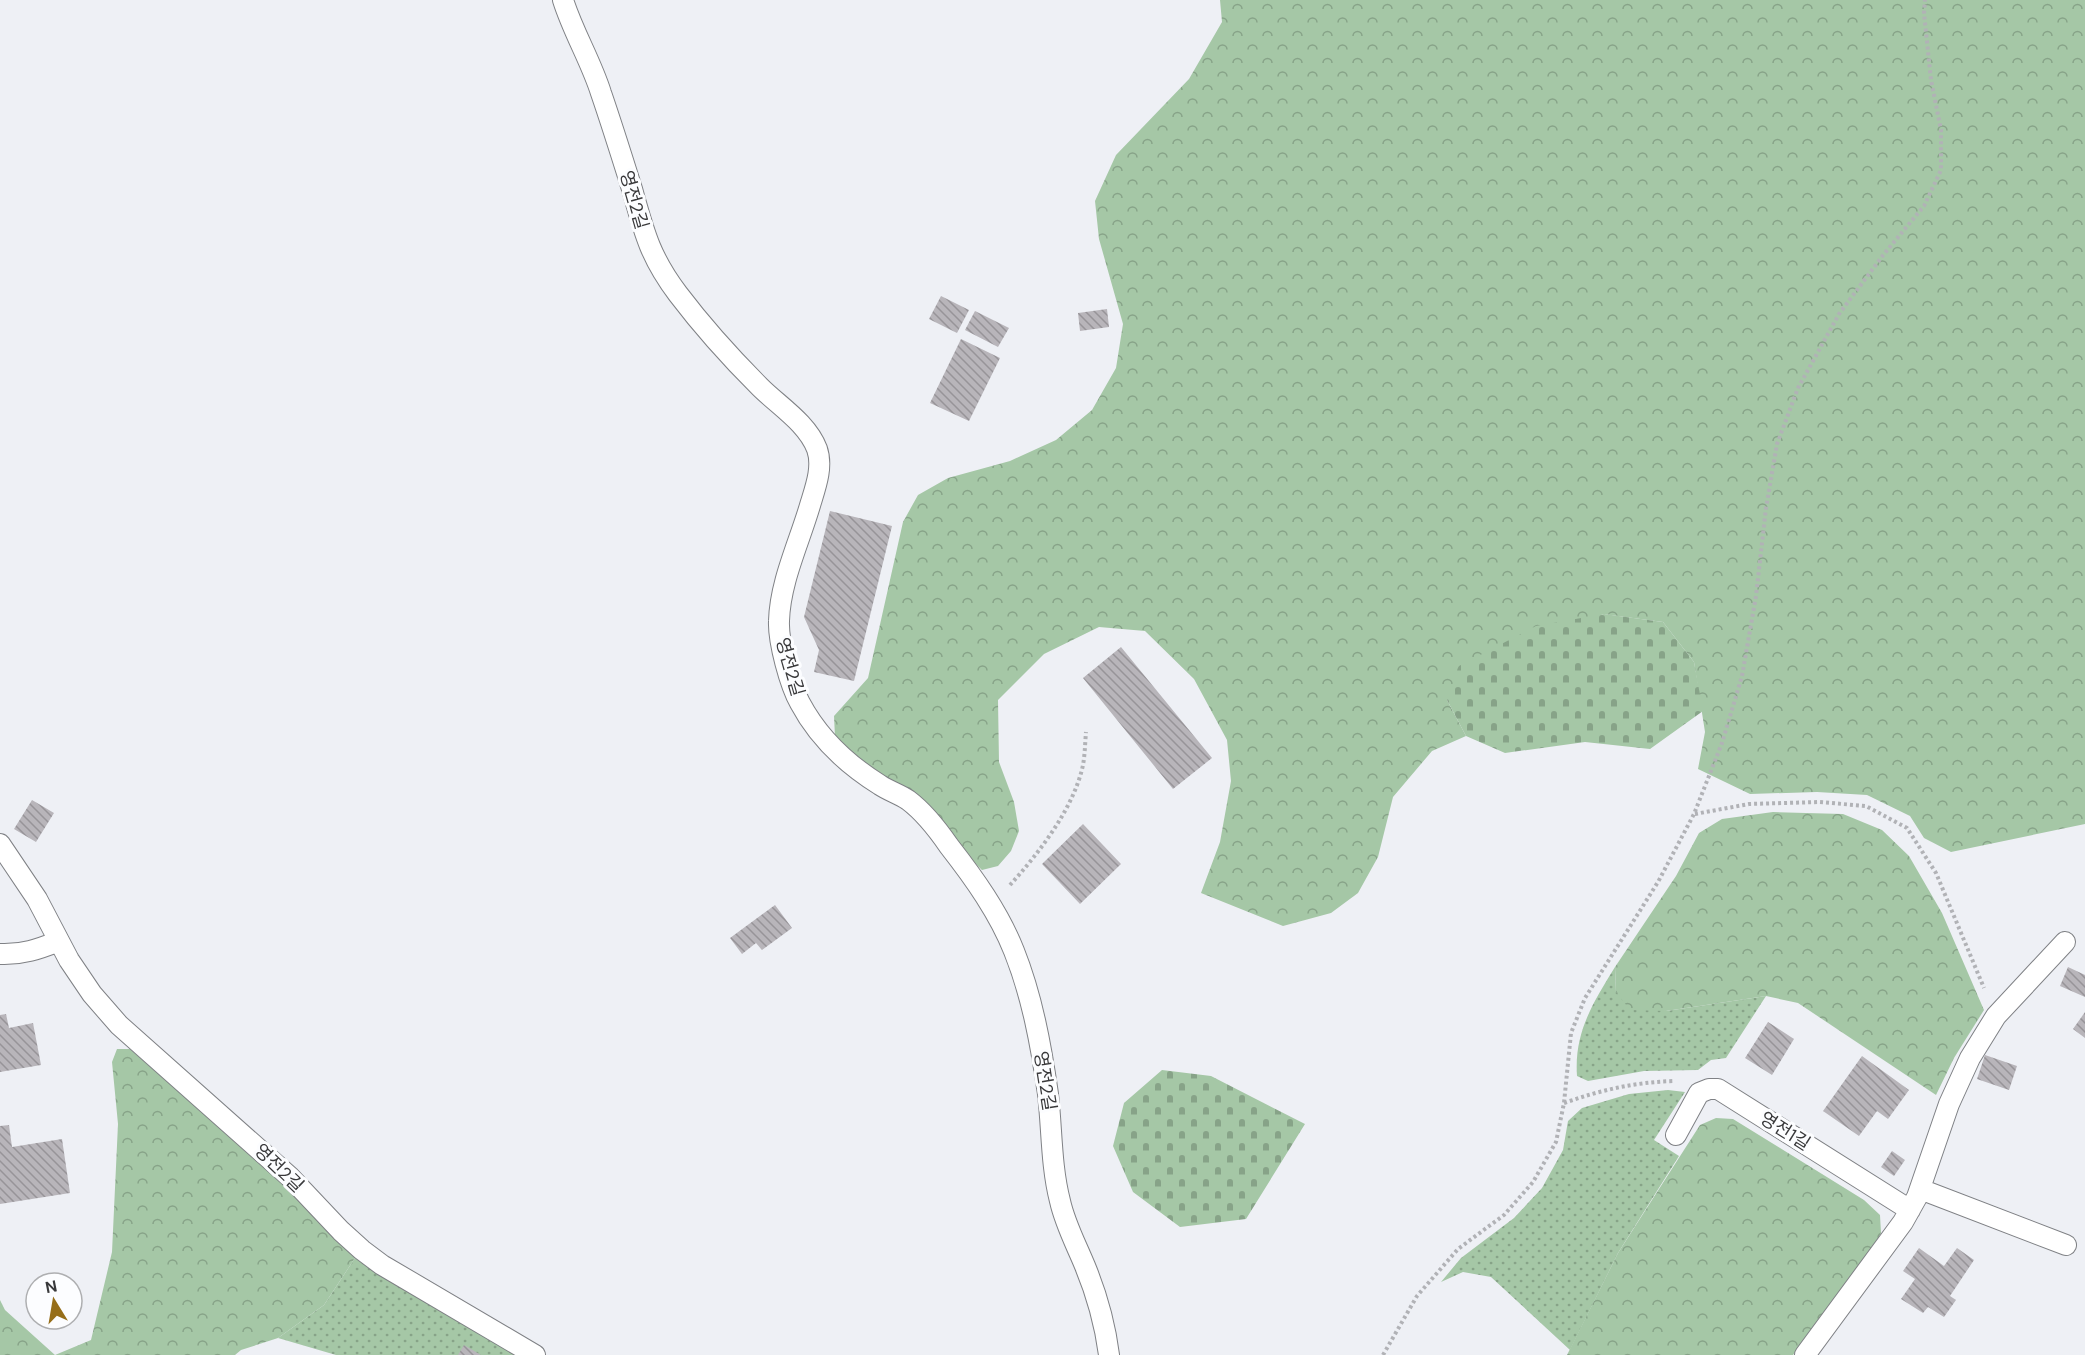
<svg xmlns="http://www.w3.org/2000/svg" width="2085" height="1355" viewBox="0 0 2085 1355" font-family="'DM Sans','Noto Sans KR',sans-serif">
<style>
.grass{fill:url(#grass-dots)}
.forest{fill:url(#forest-crowns)}
.cemetery{fill:url(#cemetery-stones)}
.building{fill:url(#building-back-hatch)}
.lines{fill:none;stroke-linecap:round;stroke-linejoin:round}
.service-casing{stroke:#7f8185;stroke-width:22}
.path{stroke:#b1b2b6;stroke-width:4;stroke-dasharray:3 3;stroke-linecap:butt}
.service{stroke:#fff;stroke-width:20}
.labels{text-anchor:middle;stroke-width:6;stroke-linejoin:round;paint-order:stroke}
.street-label{font-size:18px;fill:#39393b;stroke:#fcfdff}
</style>
<defs>
<pattern id="grass-dots" width="8" height="8" patternUnits="userSpaceOnUse" patternTransform="scale(1.5)"><rect width="8" height="8" fill="#a5c7a6"/><path d="M2 2h.1M6 6h.1" fill="none" stroke="#87a388" stroke-width="1.8" stroke-linecap="round"/></pattern>
<pattern id="forest-crowns" width="20" height="18" patternUnits="userSpaceOnUse" patternTransform="scale(1.5)"><rect width="20" height="18" fill="#a5c7a6"/><path d="M2 6a3 3 0 1 1 6 0M12 15a3 3 0 1 1 6 0" fill="none" stroke="#87a388"/></pattern>
<pattern id="cemetery-stones" width="16" height="16" patternUnits="userSpaceOnUse" patternTransform="scale(1.5)"><rect width="16" height="16" fill="#a5c7a6"/><path d="M2 7V4a2 2 0 0 1 4 0v3zM10 15v-3a2 2 0 0 1 4 0v3z" fill="#87a388"/></pattern>
<pattern id="building-back-hatch" width="6" height="6" patternUnits="userSpaceOnUse" patternTransform="scale(1.5)"><rect width="6" height="6" fill="#b8b5ba"/><path d="M-1 5l2 2M0 0l6 6M5-1l2 2" fill="none" stroke="#979498"/></pattern>
</defs>
<rect width="100%" height="100%" fill="#eef0f5"/>
<!-- grass -->
<path class="grass" d="M1615,967L1616,992L1666,1011L1766,996L1726,1058L1711,1060L1698,1070L1644,1071L1588,1081L1577,1076C1574,1032 1593,1003 1615,967Z
M1668,1090L1685,1092L1654,1140L1679,1156L1618,1253L1570,1350L1491,1277L1463,1272L1441,1282L1461,1258L1514,1218L1542,1188L1563,1150L1568,1121L1582,1108L1629,1094Z
M355,1258L517,1355H336L278,1338L324,1305Z"/>
<!-- forest -->
<path class="forest" d="M1220,0H2085V824L1951,852L1924,838L1910,816L1867,795L1817,792L1750,794L1698,769L1705,732L1694,662L1663,622L1603,614L1447,700L1466,736L1432,751L1393,797L1378,857L1358,893L1331,913L1283,926L1201,893L1220,842L1231,781L1227,740L1194,679L1145,631L1099,627L1044,654L998,700L999,762L1014,802L1019,831L1011,851L998,866L982,870L884,776L853,754L835,737L834,716L868,678L903,522L918,495L948,478L1010,461L1056,440L1092,410L1116,368L1123,324L1099,239L1095,201L1116,155L1189,79L1222,22Z
M1773,812L1843,814L1882,830L1909,856L1942,913L1984,1010L1954,1058L1936,1095L1798,1003L1766,996L1666,1011L1630,1010L1616,992L1615,967L1676,876L1699,833L1722,819Z
M117,1049H130L283,1183L355,1258L324,1305L278,1338L241,1350L235,1355H0V1300L5,1310L55,1355L91,1340L112,1252L118,1124L112,1062Z
M1716,1118L1733,1119L1864,1200L1880,1215L1881,1233L1869,1254L1793,1355H1567L1618,1253L1700,1125Z"/>
<!-- cemetery -->
<path class="cemetery" d="M1604,614L1663,622L1694,662L1703,711L1650,749L1585,742L1505,753L1466,736L1447,700L1459,666L1536,626Z
M1162,1070L1211,1076L1305,1124L1246,1219L1180,1227L1133,1192L1113,1146L1124,1103Z"/>
<!-- building -->
<path class="building" d="M941,296L969,310L957,333L929,319Z
M1107,309L1109,327L1080,331L1078,313Z
M975,311L1009,328L998,347L965,330Z
M961,339L1000,358L969,421L930,403Z
M830,511L892,526L854,681L814,672L819,650L804,617Z
M1121,647L1212,758L1173,789L1083,678Z
M32,800L54,813L36,842L14,829Z
M1083,824L1121,864L1080,904L1042,864Z
M775,905L792,928L762,950L756,943L742,954L730,938Z
M2068,967L2085,975V997L2060,986Z
M2085,1012V1038L2073,1029Z
M6,1014L9,1028L33,1023L41,1065L0,1072V1015Z
M1768,1022L1794,1039L1772,1075L1745,1058Z
M1985,1055L2017,1066L2009,1090L1977,1079Z
M1862,1056L1909,1090L1888,1119L1877,1111L1859,1136L1823,1111Z
M9,1125L12,1147L62,1139L70,1193L0,1204V1126Z
M1892,1151L1905,1160L1894,1176L1881,1167Z
M1919,1248L1944,1266L1957,1248L1974,1260L1950,1296L1956,1300L1944,1317L1928,1307L1923,1313L1901,1299L1915,1279L1903,1271Z
M464,1345L481,1355H458Z"/>
<g class="lines">
<!-- service casing -->
<g class="service-casing">
<path id="service" d="M563,0C573,32 591,61 601,93C612,125 622,157 632,189C644,232 650,257 678,294C703,327 731,358 760,387C779,406 807,423 817,449C823,466 816,486 811,502C800,541 780,581 779,621C778,642 790,685 800,703C818,737 848,765 880,785C889,791 899,794 908,800C924,812 938,830 949,846C974,878 999,913 1014,951C1032,996 1041,1045 1048,1094C1052,1129 1051,1166 1060,1201C1065,1224 1076,1244 1085,1266C1097,1295 1105,1324 1109,1355
M0,844L37,899L69,960L92,994L119,1025L290,1177L341,1231L362,1250L382,1265L535,1355
M0,954C22,955 39,949 59,941
M1676,1135L1699,1093L1709,1089H1718L1910,1210
M1920,1189L2066,1245
M1805,1355L1903,1222L1917,1197L1949,1104L1970,1058L1996,1016L2065,942"/>
</g>
<!-- path -->
<path class="path" d="M1695,814L1749,804L1819,802L1866,806L1907,828L1936,873L1984,988
M1010,885C1039,853 1074,808 1083,765C1085,754 1085,743 1086,732
M1564,1103C1601,1090 1635,1082 1675,1081
M1383,1355L1417,1296L1458,1249L1504,1215L1533,1182L1556,1142L1564,1103L1571,1033L1585,998L1658,882L1694,814L1722,743L1742,676L1756,596L1766,508L1777,444L1798,388L1839,314L1884,254L1924,206L1941,170V130L1931,80L1924,13L1925,0"/>
<!-- service -->
<use href="#service" class="service"/>
</g>
<g class="labels">
<!-- street labels -->
<g class="street-label">
<text transform="translate(634 200) rotate(74)" y="6">영전2길</text>
<text transform="translate(790 667) rotate(74)" y="6">영전2길</text>
<text transform="translate(1045 1081) rotate(81)" y="6">영전2길</text>
<text transform="translate(1785 1131) rotate(32)" y="6">영전1길</text>
<text transform="translate(279 1168) rotate(44)" y="6">영전2길</text>
</g>
</g>
<!-- north arrow -->
<g transform="translate(54 1301) rotate(349)"><circle r="28" fill="#fcfdff" stroke="#aeafb1" stroke-width="1.5"/>
<path d="M0-4.5L10 22L0 15L-10 22Z" fill="#966e19"/>
<text y="-9" font-size="16" font-weight="bold" text-anchor="middle" fill="#39393b">N</text>
</g>
</svg>
